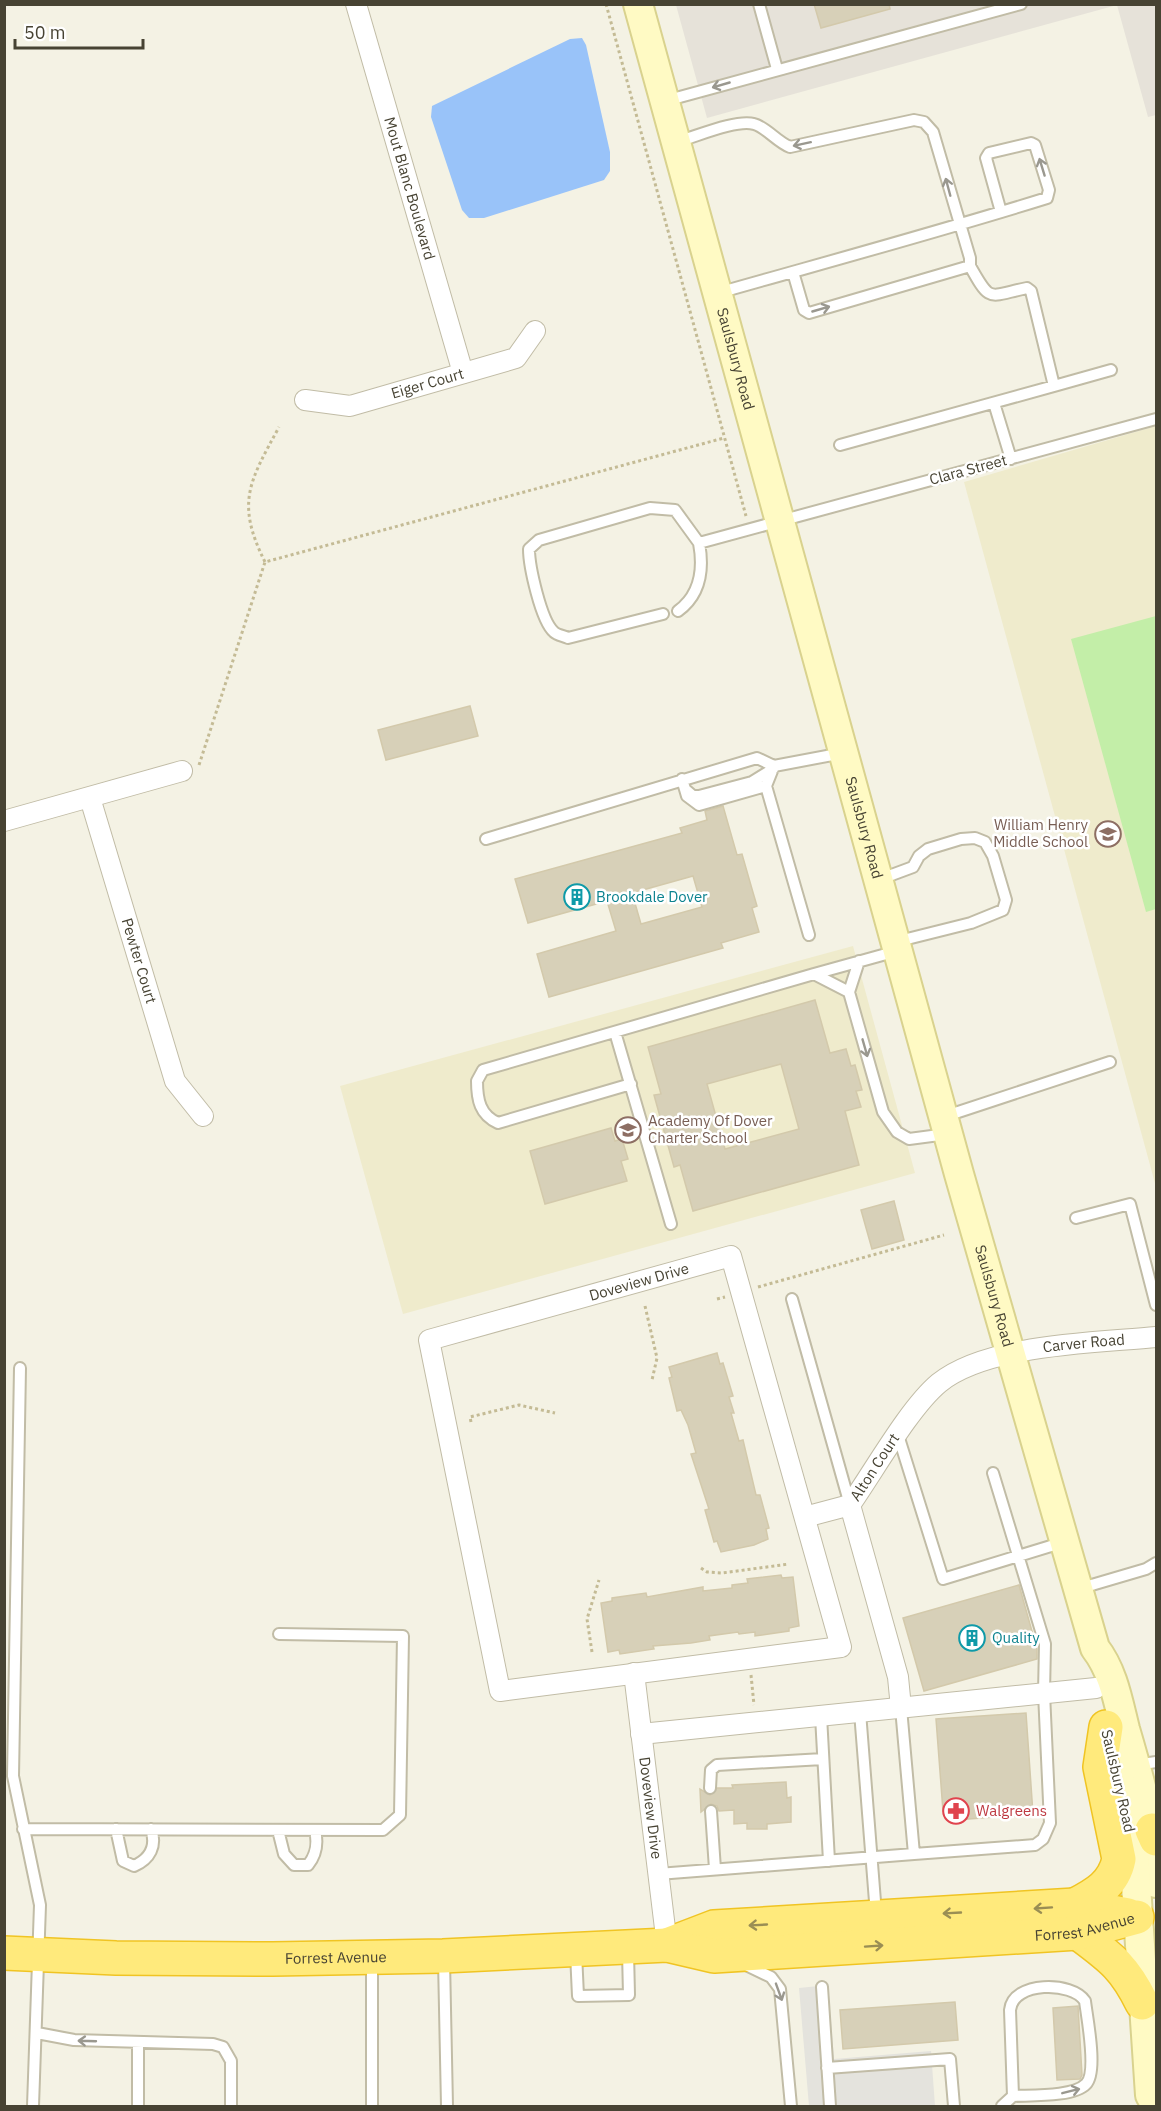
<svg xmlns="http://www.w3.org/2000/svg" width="1161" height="2111" viewBox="0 0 1161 2111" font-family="'IBM Plex Sans',sans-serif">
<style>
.industrial{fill:#e6e2d9}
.education{fill:#efebcc}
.green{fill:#c3eea8}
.parking{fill:#e4e3dd}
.water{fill:#99c3f9}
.building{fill:#d7d0b8;stroke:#d3c9ab;stroke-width:1.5;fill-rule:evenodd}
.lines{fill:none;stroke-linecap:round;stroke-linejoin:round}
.service-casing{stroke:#c1bca6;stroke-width:14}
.minor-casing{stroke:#c1bca6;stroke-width:22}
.secondary-casing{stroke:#d9d28e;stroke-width:32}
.trunk-casing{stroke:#f0c423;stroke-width:36}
.path{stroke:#c4bb95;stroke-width:3;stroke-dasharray:3 3;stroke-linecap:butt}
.service{stroke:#fff;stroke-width:10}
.minor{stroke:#fff;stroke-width:20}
.secondary{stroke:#fffac4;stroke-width:28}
.trunk{stroke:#ffea7c;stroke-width:33}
.oneway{stroke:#9a988f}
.oneway2{stroke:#9a8e54}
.labels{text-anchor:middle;stroke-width:5;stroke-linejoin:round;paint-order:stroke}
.street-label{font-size:15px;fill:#474333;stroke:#fff}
.education-label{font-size:15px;fill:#785e54;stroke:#fff;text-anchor:end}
.culture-label{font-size:15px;fill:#0d838f;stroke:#fff;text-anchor:start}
.health-label{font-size:15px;fill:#be3a42;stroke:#fff;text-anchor:start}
</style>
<rect width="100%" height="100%" fill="#f4f2e4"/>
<!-- industrial -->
<path class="industrial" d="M676,5H1156V115L1148,117L1117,5L707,118Z"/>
<!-- education -->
<path class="education" d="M1156,426V1187L964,482Z
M853,946L915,1173L403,1314L340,1086Z"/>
<!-- green -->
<path class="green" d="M1156,616V909L1146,912L1071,639Z"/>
<!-- parking -->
<path class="parking" d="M828,1985L834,2059L931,2051L935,2106H809L799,1988Z"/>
<!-- water -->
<path class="water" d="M582,38L586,45L610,152V171L604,180L484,218H469L462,210L431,117L432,106L570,39Z"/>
<!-- building -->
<path class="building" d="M814,4H889L890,9L821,28Z
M470,706L478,736L386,760L378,730Z
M723,806L737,855L742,854L752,889L757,906L752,908L759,932L721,943L723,948L549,997L537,954L616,931L607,901L528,923L515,879L682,833L680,828L707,820L705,811ZM693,876L702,907L641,924L632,893Z
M815,1000L830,1053L846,1049L851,1066L855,1065L862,1090L856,1091L861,1107L845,1111L859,1165L693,1211L680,1165L674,1167L654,1095L661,1094L648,1047ZM781,1064L799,1129L725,1149L707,1084Z
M611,1128L615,1141L622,1139L628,1159L621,1161L627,1181L545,1204L530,1151Z
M894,1201L904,1240L872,1249L861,1210Z
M717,1353L720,1364L723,1363L733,1396L729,1397L734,1413H731L739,1441L743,1440L756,1495H760L769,1528L766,1529L768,1539L754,1545L721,1552L717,1541L714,1542L705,1510L709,1509L691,1454L696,1453L688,1425L681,1410L677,1411L669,1378L672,1377L669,1367Z
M781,1575L782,1578L793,1577L799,1626L789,1628V1631L755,1636V1632L739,1634L738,1632L709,1636L710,1640L691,1643L653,1646L654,1649L620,1654L619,1650L608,1652L601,1603L612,1601V1598L646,1593L647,1597L703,1587V1591L732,1588V1585L748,1583L747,1579Z
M1019,1585L1037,1649V1659L924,1691L903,1618Z
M1026,1713L1033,1814L956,1820L943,1811L936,1719Z
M786,1782L787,1798L791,1797V1822L767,1824V1829H747V1823L734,1824V1810L719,1811L717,1806L711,1804L701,1812L700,1789L710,1795L717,1788H733L732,1785Z
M955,2002L958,2040L843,2049L840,2010Z
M1078,2006L1082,2075L1080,2079L1057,2080L1053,2008Z"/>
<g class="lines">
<!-- service casing -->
<g class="service-casing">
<path id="service" d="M759,4L777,69
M665,101L1021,4
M676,142C695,137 736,119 754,124C766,127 777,142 790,147L914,120L924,122L933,132L970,258V266L809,313L804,310L793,272
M718,293C827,262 938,232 1047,198L1049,190L1035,145L1031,143L989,153L986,158L1001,212
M1054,386L1111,370
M994,403L1011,459
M840,445L1054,386L1031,291L1027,288C988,296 991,304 970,266
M678,611C700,595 704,570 699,543
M663,614L568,638C564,636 557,635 554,632C541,621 529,566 529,549L539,540L650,508L675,510L699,543L1156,419
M682,779L687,796L699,805L766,786L774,766
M766,786L809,935
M686,790L693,796H699L752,782L773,769
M486,839L757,758L774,766L843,753
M878,880L913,867L919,856L928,849L961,839L975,838L985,842L993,856L1006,900L1003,910L971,923L895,942
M859,961L849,992L883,1112L897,1132L909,1139L947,1134
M849,992L814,974L897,951
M615,1032L671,1224
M631,1084L498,1123C480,1115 477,1100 477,1081L483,1070L814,974
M943,1117L1110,1062
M1076,1218L1130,1204L1156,1305
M792,1299L850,1505
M20,1368L13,1776L40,1905L33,2106
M898,1435L943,1579L1064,1542
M1078,1589L1146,1569L1156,1563
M901,1708L914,1854L1035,1845L1043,1839L1050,1823L1044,1693L1045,1644L993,1473
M860,1712L876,1914
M821,1716L829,1861
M1136,1765L1156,1762
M710,1788L711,1770L717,1765L823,1759
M711,1811L715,1869
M23,1829L383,1830L400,1815L403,1636L279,1634
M116,1829L123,1861L134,1866C150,1859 157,1846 151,1829
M278,1830L284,1854L294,1865H308C317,1854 318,1843 315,1830
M658,1874L914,1854
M576,1953L578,1996L629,1995L628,1952
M444,1960L447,2106
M748,1966L771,1977L780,1989L791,2106
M822,1987L830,2106
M37,2033L74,2040L213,2044L223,2047L231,2061V2106
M827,2068L950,2059L954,2106
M138,2106V2042
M372,2106V1961
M1002,2106L1013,2096L1010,2010C1013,1981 1072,1981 1085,2001C1087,2018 1098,2072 1086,2084C1074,2097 1031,2095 1013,2096"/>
</g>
<!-- minor casing -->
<g class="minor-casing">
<g id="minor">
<path id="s1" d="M356,4L463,373"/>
<path id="s2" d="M305,400L350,406L516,358L535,331"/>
<path id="s3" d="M90,798L175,1081L203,1116"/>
<path d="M4,821L182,771"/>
<path d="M731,1256L841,1647L500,1691L429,1340Z"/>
<path d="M805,1517L850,1505"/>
<path id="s4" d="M634,1673L667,1945"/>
<path id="s5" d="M901,1708L898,1677L850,1505C874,1471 909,1408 939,1383C987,1344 1096,1343 1156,1337"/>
<path d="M641,1734L1096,1688"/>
</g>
</g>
<!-- secondary casing -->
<g class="secondary-casing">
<g id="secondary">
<path id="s6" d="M638,4L959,1174L1095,1648C1113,1671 1118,1701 1125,1729C1140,1780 1154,1829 1156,1883"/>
<path d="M1119,1778L1134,1855L1150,2095L1156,2105"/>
</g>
</g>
<!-- trunk casing -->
<g class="trunk-casing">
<g id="trunk">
<path d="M1152,1830L1156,1839"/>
<path d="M1075,1905C1096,1894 1114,1884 1119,1859L1100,1767L1106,1727"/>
<path d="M1078,1933C1110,1957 1124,1966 1142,2003"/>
<path d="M667,1945L714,1927L1075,1905L1128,1915"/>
<path id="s7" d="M4,1953L116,1958L273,1959L443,1956L667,1945L714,1956L1078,1933L1137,1917"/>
</g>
</g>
<!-- path -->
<path class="path" d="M606,4L746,516
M265,562C235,502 250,481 279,427
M199,765L265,562L724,438
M758,1287L944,1235
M717,1299L725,1297
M645,1306L657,1358L652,1380
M471,1422L470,1417L519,1405L555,1413
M701,1568L707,1572L722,1573L789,1564
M592,1652L587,1619L599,1580
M751,1675L754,1705"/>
<!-- service -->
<use href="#service" class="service"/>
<!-- minor -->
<use href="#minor" class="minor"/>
<!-- secondary -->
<use href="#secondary" class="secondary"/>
<!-- trunk -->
<use href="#trunk" class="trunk"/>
</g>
<!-- one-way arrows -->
<defs><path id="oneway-shaft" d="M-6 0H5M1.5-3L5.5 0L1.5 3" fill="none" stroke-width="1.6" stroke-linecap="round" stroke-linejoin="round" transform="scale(1.5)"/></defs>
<g class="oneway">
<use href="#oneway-shaft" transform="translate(721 85) rotate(164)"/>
<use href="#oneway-shaft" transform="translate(802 144) rotate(168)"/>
<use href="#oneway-shaft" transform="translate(1042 167) rotate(-107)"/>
<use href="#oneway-shaft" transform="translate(948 187) rotate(-105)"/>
<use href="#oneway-shaft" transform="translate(821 309) rotate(-16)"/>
<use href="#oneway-shaft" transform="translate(865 1048) rotate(74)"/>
<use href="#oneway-shaft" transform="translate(779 1992) rotate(70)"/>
<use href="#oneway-shaft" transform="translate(87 2041) rotate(-178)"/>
<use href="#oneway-shaft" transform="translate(1071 2091) rotate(-14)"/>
</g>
<g class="oneway2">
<use href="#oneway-shaft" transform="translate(1043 1908) rotate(176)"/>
<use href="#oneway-shaft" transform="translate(952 1913) rotate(177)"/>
<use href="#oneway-shaft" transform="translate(758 1925) rotate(177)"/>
<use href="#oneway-shaft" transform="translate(874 1946) rotate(-4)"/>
</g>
<!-- icons -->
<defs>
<g id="school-ring" transform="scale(1.35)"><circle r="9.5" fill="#fff" stroke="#8d6e63" stroke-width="1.5"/><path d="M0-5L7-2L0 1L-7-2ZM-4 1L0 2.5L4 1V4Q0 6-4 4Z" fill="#8d6e63"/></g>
<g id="building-ring" transform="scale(1.35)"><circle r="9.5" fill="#fff" stroke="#0f9aa8" stroke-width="1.5"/><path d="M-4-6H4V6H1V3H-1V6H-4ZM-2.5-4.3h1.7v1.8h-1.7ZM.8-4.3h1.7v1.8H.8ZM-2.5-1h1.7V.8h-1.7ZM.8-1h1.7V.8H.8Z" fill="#0f9aa8"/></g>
<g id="pharmacy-ring" transform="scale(1.35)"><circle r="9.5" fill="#fff" stroke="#e0444e" stroke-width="1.5"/><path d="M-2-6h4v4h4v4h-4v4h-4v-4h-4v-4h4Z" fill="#e0444e"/></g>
</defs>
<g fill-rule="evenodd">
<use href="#school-ring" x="1108" y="834"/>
<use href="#building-ring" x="577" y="897"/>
<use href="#school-ring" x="628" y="1130"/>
<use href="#building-ring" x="972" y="1638"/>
<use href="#pharmacy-ring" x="956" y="1811"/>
</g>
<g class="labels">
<!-- street labels -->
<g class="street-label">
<text dy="5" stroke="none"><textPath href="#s1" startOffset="192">Mout Blanc Boulevard</textPath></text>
<text dy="5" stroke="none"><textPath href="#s6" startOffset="368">Saulsbury Road</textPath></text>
<text dy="5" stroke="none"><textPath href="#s2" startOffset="126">Eiger Court</textPath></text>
<text transform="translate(968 470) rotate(-15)" y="5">Clara Street</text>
<text dy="5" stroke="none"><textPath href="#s6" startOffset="854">Saulsbury Road</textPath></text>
<text dy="5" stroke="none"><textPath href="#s3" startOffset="170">Pewter Court</textPath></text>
<text transform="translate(639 1282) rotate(-16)" y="5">Doveview Drive</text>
<text dy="5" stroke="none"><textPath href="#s6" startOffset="1340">Saulsbury Road</textPath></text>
<text dy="5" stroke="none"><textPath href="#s5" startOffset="513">Carver Road</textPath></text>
<text dy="5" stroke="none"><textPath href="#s5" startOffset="255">Alton Court</textPath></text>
<text transform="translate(1118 1781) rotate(77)" y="5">Saulsbury Road</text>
<text dy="5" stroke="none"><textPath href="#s4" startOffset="136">Doveview Drive</textPath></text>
<text dy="5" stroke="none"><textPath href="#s7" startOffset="1084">Forrest Avenue</textPath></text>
<text dy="5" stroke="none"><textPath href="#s7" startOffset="332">Forrest Avenue</textPath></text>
</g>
<!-- education labels -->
<g class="education-label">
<text x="1088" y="830">William Henry<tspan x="1088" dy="17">Middle School</tspan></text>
<text x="648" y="1126" text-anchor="start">Academy Of Dover<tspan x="648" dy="17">Charter School</tspan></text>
</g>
<!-- culture labels -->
<g class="culture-label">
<text x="596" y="902">Brookdale Dover</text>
<text x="992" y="1643">Quality</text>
</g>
<!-- health labels -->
<g class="health-label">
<text x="976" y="1816">Walgreens</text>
</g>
</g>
<!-- border -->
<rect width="1161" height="2111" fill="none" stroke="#474333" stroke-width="12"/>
<!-- scale -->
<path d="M15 39v9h128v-9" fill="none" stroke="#474333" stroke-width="3"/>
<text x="24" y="39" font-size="18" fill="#474333" stroke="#ffffff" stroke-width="4.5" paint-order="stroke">50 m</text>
</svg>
